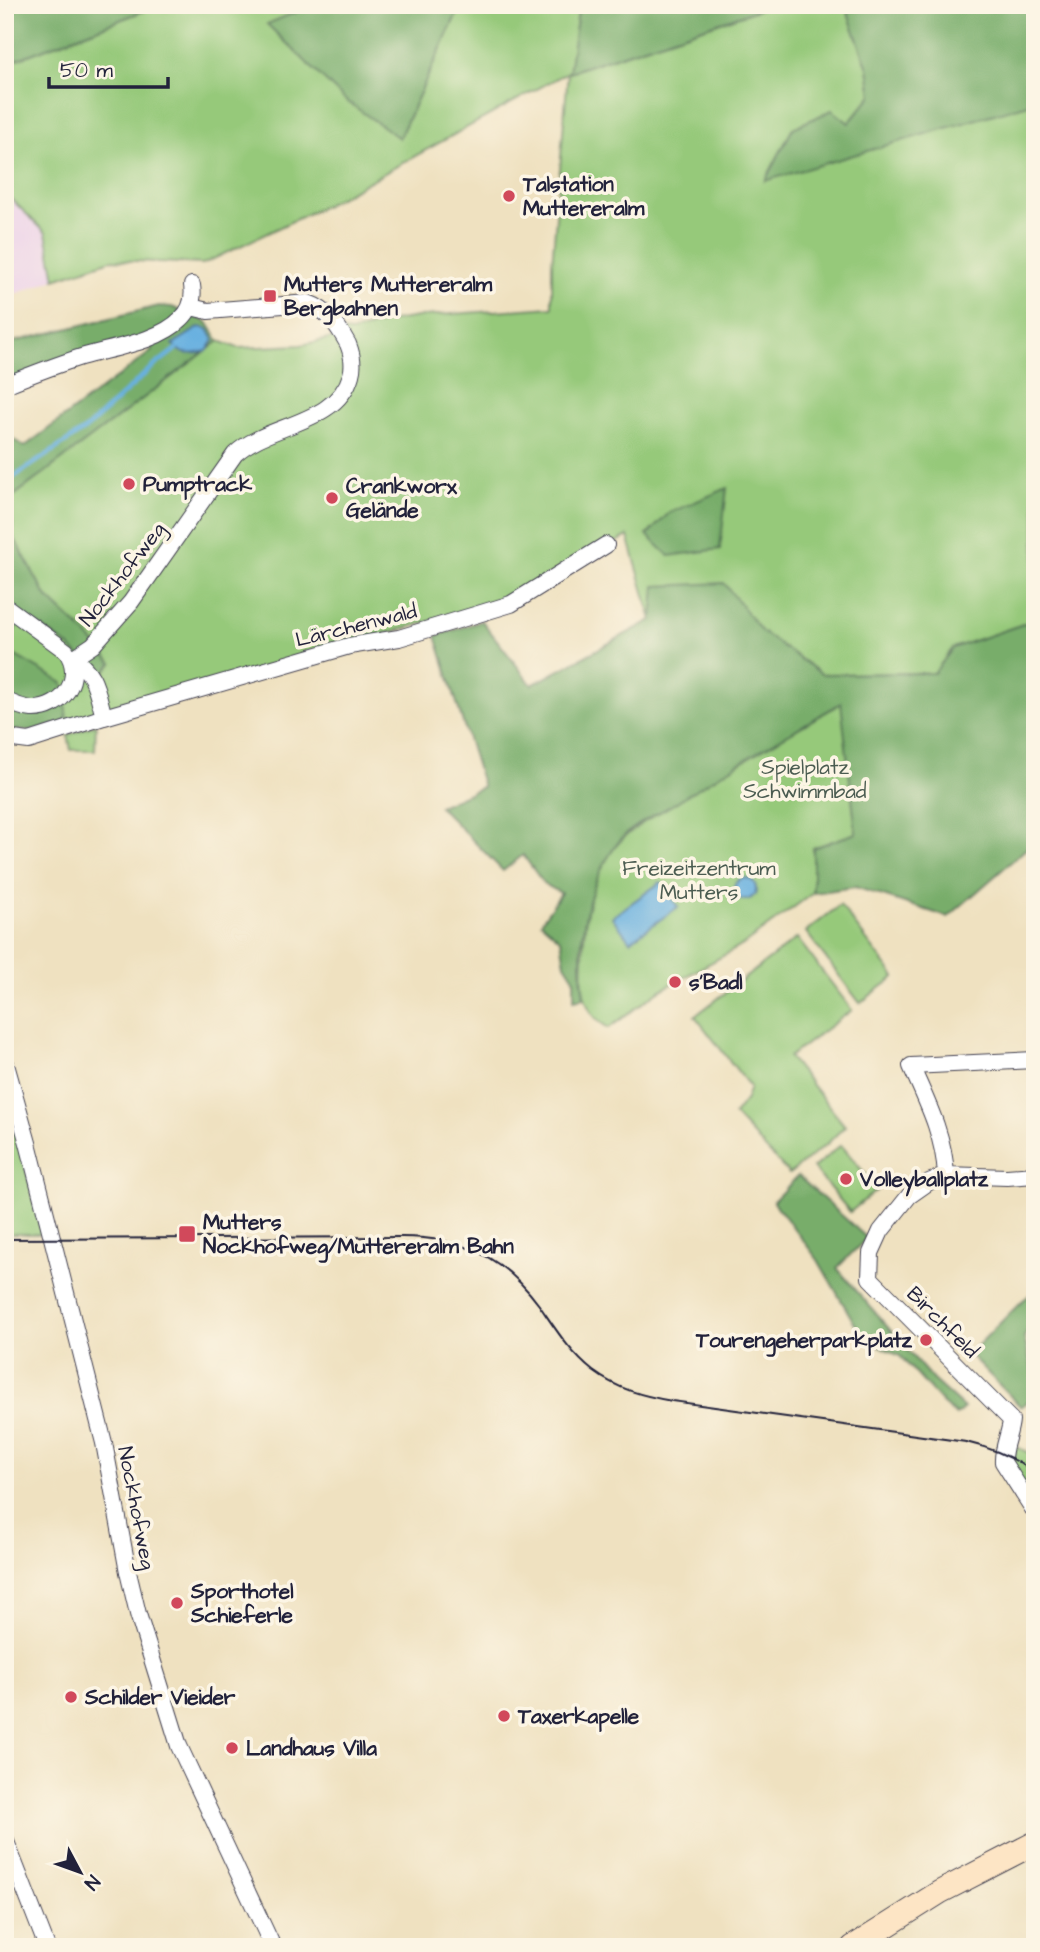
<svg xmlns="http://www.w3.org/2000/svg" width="1040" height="1952" viewBox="0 0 1040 1952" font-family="'Architects Daughter',sans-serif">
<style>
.built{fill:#ecd1ea}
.green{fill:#96c97a;stroke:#5c765a;stroke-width:2}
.forest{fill:#78ad6a;stroke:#4d6852;stroke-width:2}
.water{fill:#68b0e0;stroke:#45698e;stroke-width:2}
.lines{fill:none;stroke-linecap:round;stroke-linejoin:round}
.stream{stroke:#68b0e0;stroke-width:4.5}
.street-casing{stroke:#413f4f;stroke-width:18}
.secondary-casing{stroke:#413f4f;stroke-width:25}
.street{stroke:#fff;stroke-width:16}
.secondary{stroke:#fde5c5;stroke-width:23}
.tram{stroke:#22223b;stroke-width:2}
.poi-dot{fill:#d1495b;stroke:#fcf5e5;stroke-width:2.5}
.labels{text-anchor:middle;stroke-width:7;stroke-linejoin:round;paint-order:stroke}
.poi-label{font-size:21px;font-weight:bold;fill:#22223b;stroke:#fcf5e5;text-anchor:start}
.street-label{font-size:21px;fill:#22223b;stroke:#fcf5e5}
.park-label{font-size:21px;fill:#4b5c51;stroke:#fcf5e5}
</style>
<rect width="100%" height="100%" fill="#fcf5e5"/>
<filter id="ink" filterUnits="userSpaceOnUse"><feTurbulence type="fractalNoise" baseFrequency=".0143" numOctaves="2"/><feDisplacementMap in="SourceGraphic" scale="14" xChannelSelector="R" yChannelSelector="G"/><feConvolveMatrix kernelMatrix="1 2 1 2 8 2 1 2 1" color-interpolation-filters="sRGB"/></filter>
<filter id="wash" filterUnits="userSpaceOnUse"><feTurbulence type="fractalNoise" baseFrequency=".00686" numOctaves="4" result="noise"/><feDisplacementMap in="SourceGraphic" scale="28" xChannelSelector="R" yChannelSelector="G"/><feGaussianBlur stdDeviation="1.57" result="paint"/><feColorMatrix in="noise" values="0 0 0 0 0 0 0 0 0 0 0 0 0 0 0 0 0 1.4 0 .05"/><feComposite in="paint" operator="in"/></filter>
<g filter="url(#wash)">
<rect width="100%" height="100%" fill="#efe1c0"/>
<!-- built -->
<path class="built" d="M5,193L46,233L55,279L5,298Z"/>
<!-- green -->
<path class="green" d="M159,5H313L268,24L399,138L461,5H579L570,72L772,5H845L868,68L872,95L849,123L793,128L766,180L1035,102V620L953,648L934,673L822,674L762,632L723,583L652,620L628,536L507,600L67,722L63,683L5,650L22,614L70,647L100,677L112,663L87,635L46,596L13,536L11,498L219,341L238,348L301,345L334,338L327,330L352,332L386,322L424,316L552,307V265L568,72L328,204L203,264L111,260L55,279L46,233L5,193V64Z
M842,703L856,833L813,848V893L743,945L659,991L609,1028C582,1014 581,985 583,959C584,925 587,890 605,861C621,833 651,818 677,801C731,766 787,735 842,703Z
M96,724L95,750H71L68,735Z
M840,905L895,977L860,1003L806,932Z
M797,938L852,1010L789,1057L845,1126L827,1144L789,1174L734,1115L746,1099L750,1087L695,1016Z
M5,1126L16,1128L42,1234H5Z
M841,1145L878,1189L850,1212L813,1168Z
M1015,1446L1035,1456V1500L1013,1471Z"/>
<!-- forest -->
<path class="forest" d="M5,5H159L5,64Z
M313,5H461L399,138L345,100L267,24Z
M579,5H772L569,72Z
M845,5H1035V102L765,181L793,128L832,110L849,123L872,95L868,68Z
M159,306L172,307L207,322L219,341L11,498L13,536L46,596L87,635L112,663L100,677L70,647L22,614L5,647V475L7,473L5,470V433L24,447L152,351L150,346L88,362L5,394V344Z
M727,488L720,549L669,556L647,535L669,513Z
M724,583L762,632L822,674L934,673L953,648L1035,620V841L948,917L855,887L813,893V848L856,833L841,703C784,736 727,769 672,805C657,814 634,825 623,837C586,879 575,944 584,998L574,1000V978L565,964L561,940L541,922L561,893L544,884L523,855L503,871L439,806L483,787L436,636L482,621L532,685L652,620L655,586Z
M5,650L63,683L67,722L31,731L5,729Z
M798,1176L867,1238L837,1268L933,1380L964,1408L956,1415L942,1403L900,1356L863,1338L818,1260L773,1201Z
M1035,1291V1320L1024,1337L1035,1383V1396L1021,1407L969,1354L1023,1300Z"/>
<!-- water -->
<path class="water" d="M200,327L208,329L214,340L207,351C194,354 181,357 173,344Z
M734 889a11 11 0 1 1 22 0a11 11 0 1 1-22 0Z
M661,882L678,907L630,941L612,917Z"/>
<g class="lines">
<!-- stream -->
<path class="stream" d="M5,483L87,428L149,370L176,349"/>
</g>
</g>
<g filter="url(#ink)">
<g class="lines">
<!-- street casing -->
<g class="street-casing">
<path id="street" d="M5,385C30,375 56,365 81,357C111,348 159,342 181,319C191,310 194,298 192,285
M5,606L66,651C85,677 63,710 32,709C22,708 13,704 5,700
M72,659L93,645L131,602L235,454C268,423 337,425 351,375C354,365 352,354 348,344C338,326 328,310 308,303L208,311L191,307
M72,659C96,671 97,693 104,717
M5,738L29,741L104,717L349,646L399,638L511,604L606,545
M5,1061L28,1143L104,1443L128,1572L138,1614L179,1746L273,1947
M946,1175C944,1135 927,1102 911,1066L1035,1060
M1035,1175L1007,1177L946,1175L929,1182L909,1196L881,1231L871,1253L870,1278L1011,1420C1010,1434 1002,1448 1003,1462L1035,1512
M5,1839L47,1947"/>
</g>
<!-- secondary casing -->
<g class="secondary-casing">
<path id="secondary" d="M853,1947L940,1892L1035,1843"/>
</g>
<!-- street -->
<use href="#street" class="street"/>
<!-- secondary -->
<use href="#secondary" class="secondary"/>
<!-- tram -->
<path class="tram" d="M5,1239L402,1237C461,1237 503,1256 539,1305C555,1328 570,1353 593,1371C617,1389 643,1396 672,1401L966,1442C992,1448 1014,1457 1035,1473"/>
</g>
</g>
<!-- markers -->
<g class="poi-dot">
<circle cx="509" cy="196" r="7"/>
<rect x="263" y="289" width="14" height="14" rx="3.5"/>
<circle cx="129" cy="484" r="7"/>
<circle cx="332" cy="498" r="7"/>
<circle cx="675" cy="982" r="7"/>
<circle cx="846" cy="1179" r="7"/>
<rect x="178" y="1225" width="18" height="18" rx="3.5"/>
<circle cx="926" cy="1340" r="7"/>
<circle cx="177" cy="1603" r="7"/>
<circle cx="71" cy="1697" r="7"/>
<circle cx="504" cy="1716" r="7"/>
<circle cx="232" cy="1748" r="7"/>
</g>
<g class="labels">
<!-- poi labels -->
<g class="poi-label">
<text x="523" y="191">Talstation<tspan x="523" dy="24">Muttereralm</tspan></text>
<text x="284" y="291">Mutters Muttereralm<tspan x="284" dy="24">Bergbahnen</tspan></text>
<text x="143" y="491">Pumptrack</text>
<text x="346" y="493">Crankworx<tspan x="346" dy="24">Gelände</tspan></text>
<text x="689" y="989">s'Badl</text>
<text x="860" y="1186">Volleyballplatz</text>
<text x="203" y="1229">Mutters<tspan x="203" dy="24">Nockhofweg/Muttereralm Bahn</tspan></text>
<text x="912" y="1347" text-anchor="end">Tourengeherparkplatz</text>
<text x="191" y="1598">Sporthotel<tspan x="191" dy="24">Schieferle</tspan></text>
<text x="85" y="1704">Schilder Vieider</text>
<text x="518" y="1723">Taxerkapelle</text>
<text x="246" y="1755">Landhaus Villa</text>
</g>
<!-- street labels -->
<g class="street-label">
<text transform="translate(122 574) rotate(-52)" y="7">Nockhofweg</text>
<text transform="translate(356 625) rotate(-14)" y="7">Lärchenwald</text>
<text transform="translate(943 1322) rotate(45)" y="7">Birchfeld</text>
<text transform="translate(137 1508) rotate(79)" y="7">Nockhofweg</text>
</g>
<!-- park labels -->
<g class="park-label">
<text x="805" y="774">Spielplatz<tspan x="805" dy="24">Schwimmbad</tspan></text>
<text x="699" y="875">Freizeitzentrum<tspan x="699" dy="24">Mutters</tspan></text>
</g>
</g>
<!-- margin -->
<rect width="1040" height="1952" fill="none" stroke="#fcf5e5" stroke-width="28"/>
<!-- north arrow -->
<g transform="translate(80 1872) rotate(131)" stroke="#fcf5e5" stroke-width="5" paint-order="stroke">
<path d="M0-5L12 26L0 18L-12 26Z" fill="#22223b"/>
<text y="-10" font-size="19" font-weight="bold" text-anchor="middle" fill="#22223b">N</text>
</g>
<!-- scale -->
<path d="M49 77v10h119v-10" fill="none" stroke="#22223b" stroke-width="3.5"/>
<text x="60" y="77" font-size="21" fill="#22223b" stroke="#fcf5e5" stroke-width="5" paint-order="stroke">50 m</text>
</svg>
